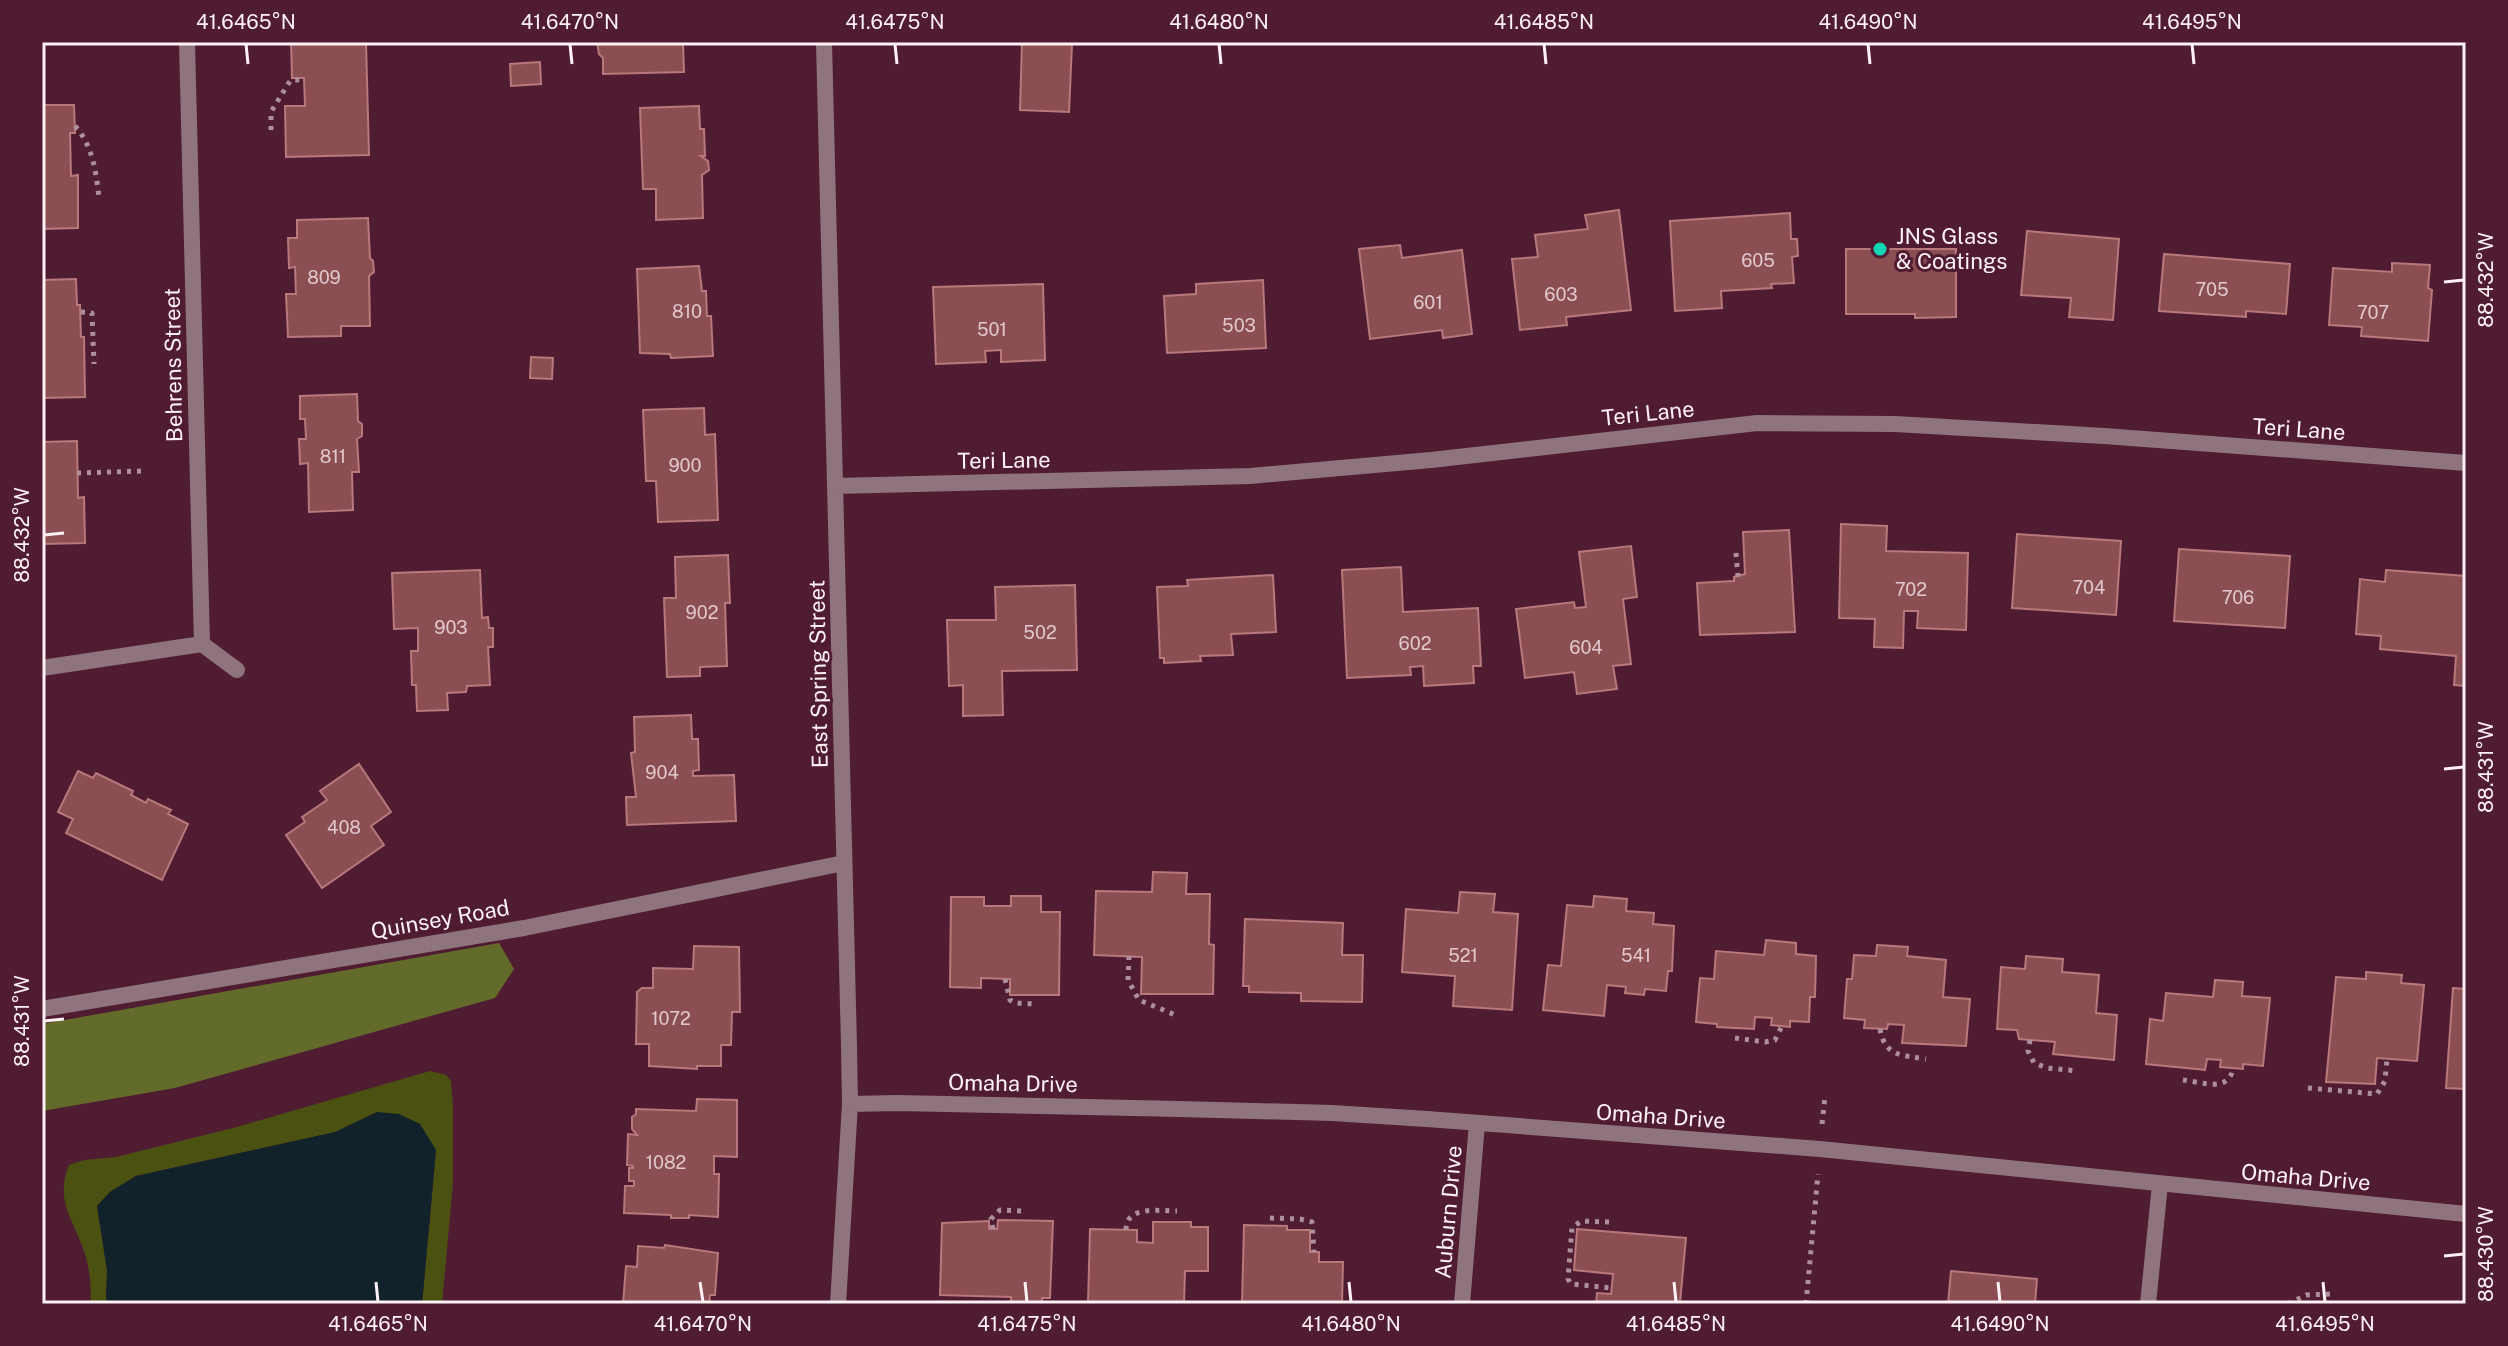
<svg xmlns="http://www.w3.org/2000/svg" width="2508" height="1346" viewBox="0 0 2508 1346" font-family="'Public Sans',sans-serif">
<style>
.green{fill:#4a5111}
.forest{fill:#636b2b}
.water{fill:#11222b}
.building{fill:#8b4f53;stroke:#b8787c;stroke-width:2}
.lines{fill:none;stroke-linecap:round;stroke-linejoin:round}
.path{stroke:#ae909c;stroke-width:5;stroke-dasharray:4 6;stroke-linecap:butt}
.minor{stroke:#8f747d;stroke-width:16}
.ticks{fill:none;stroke:#fef0f5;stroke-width:3}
.poi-dot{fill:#12d5b4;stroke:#4f1c32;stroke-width:3}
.labels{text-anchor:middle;stroke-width:6;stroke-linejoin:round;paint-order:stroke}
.number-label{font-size:18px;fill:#e1c8cc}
.poi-label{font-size:22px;fill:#fef0f5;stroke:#4f1c32;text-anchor:start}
.street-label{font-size:22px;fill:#fef0f5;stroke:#4f1c32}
.neatline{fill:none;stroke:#fef0f5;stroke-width:3}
.ticks-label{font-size:20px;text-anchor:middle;fill:#fef0f5}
</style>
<rect width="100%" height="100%" fill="#4f1c32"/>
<!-- green -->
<path class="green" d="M430,1071L446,1075L451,1081L453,1106V1183L442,1304H422L436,1151L377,1112L336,1132L136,1176L110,1192L97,1206L107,1270L106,1304H91C91,1285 90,1267 83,1248C72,1217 55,1200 69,1165L84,1160L116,1157L233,1128Z"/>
<!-- forest -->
<path class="forest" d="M499,943L514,969L495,998L175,1088L42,1111V1024Z"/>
<!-- water -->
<path class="water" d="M377,1112L399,1114L420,1124L436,1150L422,1304H106L107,1270L97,1206L110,1192L136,1176L335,1132Z"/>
<!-- building -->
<path class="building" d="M291,42H366L369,155L286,157L285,106H305L304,78H292Z
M597,42H683L684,72L603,74V58L599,54Z
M1022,42L1072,44L1069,112L1020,110Z
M540,62L541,84L511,86L510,64Z
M42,105H74L75,133H70L71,176L78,175V228L42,229Z
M699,106L700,129H704L705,156H701L708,161L709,170L702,175L703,218L656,220V189H643L640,108Z
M1619,210L1631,310L1566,317L1567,325L1520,330L1512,259L1538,257L1535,235L1588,229L1585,215Z
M1790,213L1791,239H1797L1798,256L1792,257L1794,283L1771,284L1772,288L1721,291L1722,308L1675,311L1670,221Z
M368,218L370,258L373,261L374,272L369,276L370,326H341V336L288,337L286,294H296L295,267L289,268L288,238H297V220Z
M2027,231L2119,239L2113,320L2069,317L2071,298L2021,295Z
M1400,245L1402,258L1462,250L1472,334L1443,338L1442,330L1370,339L1359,249Z
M1846,249H1956V317L1915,318V314H1846Z
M2164,254L2290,264L2286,314L2246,311V317L2159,311Z
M2392,263L2430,265L2428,288L2432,290L2428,341L2361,336L2362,327L2329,325L2333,268L2392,272Z
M699,266L702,291H706L707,316H711L713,356L671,358L670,354L640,353L637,269Z
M76,279L77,305H80L81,337H84L85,397L42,398V280Z
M1263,280L1266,348L1167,353L1164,296L1196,294V284Z
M1043,284L1045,360L1001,362V350L985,351L986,362L936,364L933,287Z
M531,357L553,358L552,379L530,378Z
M357,394L358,421L362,424V436L357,439L359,472H352L353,510L309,512L308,463L300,464L299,439H306L305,419H300V396Z
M704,408L705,435L715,434L718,520L658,522L656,481H646L643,410Z
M77,441L78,498L84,497L85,543L42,544V442Z
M1841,524L1887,526L1886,551L1968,553L1966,630L1917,628L1918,611H1904L1903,648L1874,647L1875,619L1839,618Z
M1789,530L1795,632L1700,635L1697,583L1734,581V577L1745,574L1743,532Z
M2017,534L2121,541L2116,615L2012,608Z
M1631,546L1637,597L1623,599L1631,664L1613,666L1617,689L1577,694L1574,672L1525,678L1516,609L1574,602L1575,608L1586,607L1579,552Z
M2179,549L2290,556L2285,628L2174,621Z
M728,555L730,603H725L727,666L700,667V676L667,677L664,598H676L675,557Z
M1401,567L1403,612L1478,608L1481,666H1473L1474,683L1424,686L1423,666L1410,667L1411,675L1347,678L1342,570Z
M480,570L482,618L488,617L489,628H493V647H488L490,685L467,686L466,692L447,693L448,710L417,711L416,685H412L411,651H418V628L394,629L392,573Z
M2386,570L2466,576V686L2454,685L2456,656L2380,649L2381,636L2356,634L2360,579L2385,582Z
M1273,575L1276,632L1231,634L1233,655L1200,656L1201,661L1164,663V658H1160L1157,587L1188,586L1187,580Z
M1075,585L1077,670L1002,671L1003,715L963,716V685L949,686L947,620H996L995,587Z
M691,715L692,739H698L699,770L693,771V776L734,775L736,821L627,825L626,797H636L631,753L635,752L634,717Z
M359,764L391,812L371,826L384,845L322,888L286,835L305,822L302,817L327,800L320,791Z
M78,771L93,778L96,773L133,791L131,795L146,803L148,799L171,810L168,814L188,824L162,880L66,833L73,819L58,812Z
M1153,872L1187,873L1186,894H1210L1209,944L1214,945L1213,994H1141L1142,957L1094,955L1096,891L1152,892Z
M1460,892L1495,894L1493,912L1518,914L1512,1010L1453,1006L1455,976L1402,972L1406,909L1458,913Z
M1011,896H1041V912H1060L1059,995H1010V979L981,978V988L950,987L951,897H984V906H1011Z
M1594,896L1627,899L1626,911L1654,913L1653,924L1674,926L1672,971H1668L1666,991L1645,989L1644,995L1625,993L1626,987L1607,985L1604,1016L1543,1010L1548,965L1561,966L1567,905L1593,907Z
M1245,919L1343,923L1342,955H1363L1362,1002L1301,1001V993L1249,992V986H1243Z
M1766,940L1796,943V954L1816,956L1815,997H1810L1809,1022L1790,1021V1027L1771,1025L1772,1018L1755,1017L1754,1029L1717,1027V1024L1696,1022L1700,978L1714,979L1716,951L1764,955Z
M1877,945L1908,947L1907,956L1946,960L1943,997L1970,999L1966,1046L1902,1043L1904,1025L1888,1024L1887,1029L1864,1028L1865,1020L1844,1018L1847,979H1852L1854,955L1876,956Z
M694,946L739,947L740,1012H732L731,1045H721V1066H697V1069L649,1066V1044H636L637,992L642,988H653V968L693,969Z
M2026,956L2063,959L2062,972L2099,975L2096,1013L2117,1015L2114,1060L2053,1054L2055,1042L2019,1039L2017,1030L1997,1029L2001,967L2025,969Z
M2366,972L2402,975L2401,983L2424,985L2417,1061L2377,1058L2375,1084L2326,1082L2336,977L2366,979Z
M2215,980L2243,982L2242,996L2270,998L2263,1066L2243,1064V1069L2220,1067L2221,1060L2207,1059L2205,1070L2146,1064L2150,1019L2163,1021L2166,993L2213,997Z
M2453,988L2466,989V1094V1089L2446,1088Z
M697,1099L737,1100V1157L714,1156V1174H719L718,1217L689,1215V1218H671V1215L624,1213L625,1186H634V1181H629V1168H633V1166L627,1165L628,1134L637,1135L632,1129V1117L636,1114V1109L696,1111Z
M998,1220L1053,1221L1050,1298H1042V1304H1011V1297L940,1295L942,1223L989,1221V1229H997Z
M1153,1222H1191V1227H1208V1271H1185L1184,1304H1088L1090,1229L1137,1230V1242L1153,1243Z
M1244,1225L1287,1226V1230H1310V1252H1319V1262H1343L1342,1304H1242Z
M1577,1229L1686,1238L1680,1303L1687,1304H1596L1597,1293L1611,1294L1613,1274L1574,1270Z
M665,1245L718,1253L715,1295H710L709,1304H623L626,1266L637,1267L638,1246L664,1248Z
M1951,1271L2037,1279L2035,1304H1948Z"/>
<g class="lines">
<!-- path -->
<path class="path" d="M75,126C93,146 96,172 99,198
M271,130V112L288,84L291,80H304
M81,312L92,313L94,364
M77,473L143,471
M1736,553L1738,577
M1129,956L1128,980L1139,1000L1178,1016
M1005,979L1010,1000L1015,1003L1035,1004
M1880,1029C1885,1057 1902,1055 1926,1059
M1735,1038L1765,1042L1775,1040L1782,1026
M2030,1040L2028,1051L2034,1063L2047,1068L2078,1071
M2183,1080C2202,1082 2229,1093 2233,1068
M2308,1088L2377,1094L2385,1081L2387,1059
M1822,1124L1825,1096
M1270,1218L1300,1219L1312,1222L1314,1252
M1609,1222L1581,1221L1572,1228L1568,1279L1571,1284L1612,1288
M993,1229L991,1219L1000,1210L1024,1211
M1126,1230C1126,1205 1159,1211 1177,1211
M1806,1304L1818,1174
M2288,1304L2306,1295L2332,1294"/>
<!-- minor -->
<path class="minor" d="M187,42L202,644
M824,42L849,1046L850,1104L838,1304
M835,486L1250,476L1431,460L1757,423L1895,424L2104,436L2466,463
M202,644L237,670
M42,668L202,644
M42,1009L524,928L844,863
M850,1104L897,1103L1180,1109L1332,1113L1427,1119L1820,1149L2466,1214
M1462,1304L1477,1123
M2148,1304L2160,1184"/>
</g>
<!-- ticks -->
<path class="ticks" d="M246,44L248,64M570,44L572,64M895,44L897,64M1219,44L1221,64M1544,44L1546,64M1868,44L1870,64M2192,44L2194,64M2444,282L2464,280M44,535L64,533M2444,769L2464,767M44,1021L64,1019M2444,1256L2464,1254M376,1282L378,1302M700,1282L703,1302M1025,1282L1027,1302M1349,1282L1351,1302M1674,1282L1676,1302M1998,1282L2000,1302M2323,1282L2325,1302"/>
<!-- markers -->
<circle class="poi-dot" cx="1880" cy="249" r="8"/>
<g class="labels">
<!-- number labels -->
<g class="number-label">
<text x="1758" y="267">605</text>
<text x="324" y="284">809</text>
<text x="2212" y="296">705</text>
<text x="1561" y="301">603</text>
<text x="1428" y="309">601</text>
<text x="687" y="318">810</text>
<text x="2373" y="319">707</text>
<text x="1239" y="332">503</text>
<text x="992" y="336">501</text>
<text x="333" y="463">811</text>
<text x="685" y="472">900</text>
<text x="2089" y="594">704</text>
<text x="1911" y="596">702</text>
<text x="2238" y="604">706</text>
<text x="702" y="619">902</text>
<text x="451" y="634">903</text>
<text x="1040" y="639">502</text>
<text x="1415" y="650">602</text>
<text x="1586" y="654">604</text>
<text x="662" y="779">904</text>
<text x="344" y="834">408</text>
<text x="1463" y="962">521</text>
<text x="1636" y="962">541</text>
<text x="671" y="1025">1072</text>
<text x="666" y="1169">1082</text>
</g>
<!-- poi labels -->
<g class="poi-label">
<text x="1896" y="244">JNS Glass<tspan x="1896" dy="25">&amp; Coatings</tspan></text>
</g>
<!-- street labels -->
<g class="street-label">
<text transform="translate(173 365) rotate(-91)" y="8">Behrens Street</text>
<text transform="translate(1648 413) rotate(-6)" y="8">Teri Lane</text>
<text transform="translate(2299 429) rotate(4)" y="8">Teri Lane</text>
<text transform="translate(1004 460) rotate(-1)" y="8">Teri Lane</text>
<text transform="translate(818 674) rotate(-91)" y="8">East Spring Street</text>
<text transform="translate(440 919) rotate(-10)" y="8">Quinsey Road</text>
<text transform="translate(1013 1083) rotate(1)" y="8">Omaha Drive</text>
<text transform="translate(1661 1116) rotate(4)" y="8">Omaha Drive</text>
<text transform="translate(2306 1177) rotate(5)" y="8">Omaha Drive</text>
<text transform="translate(1448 1212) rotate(-85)" y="8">Auburn Drive</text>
</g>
</g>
<!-- border -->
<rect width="2508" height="1346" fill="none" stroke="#4f1c32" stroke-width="88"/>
<rect x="44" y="44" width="2420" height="1258" class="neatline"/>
<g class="ticks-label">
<text x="246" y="29">41.6465°N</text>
<text x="570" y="29">41.6470°N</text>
<text x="895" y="29">41.6475°N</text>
<text x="1219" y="29">41.6480°N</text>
<text x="1544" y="29">41.6485°N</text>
<text x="1868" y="29">41.6490°N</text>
<text x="2192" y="29">41.6495°N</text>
<text transform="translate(2486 280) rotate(-90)" y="7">88.432°W</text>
<text transform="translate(22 535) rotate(-90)" y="7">88.432°W</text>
<text transform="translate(2486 767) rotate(-90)" y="7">88.431°W</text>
<text transform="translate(22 1021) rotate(-90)" y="7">88.431°W</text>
<text transform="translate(2486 1254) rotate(-90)" y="7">88.430°W</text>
<text x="378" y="1331">41.6465°N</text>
<text x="703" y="1331">41.6470°N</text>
<text x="1027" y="1331">41.6475°N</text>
<text x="1351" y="1331">41.6480°N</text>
<text x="1676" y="1331">41.6485°N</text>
<text x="2000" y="1331">41.6490°N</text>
<text x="2325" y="1331">41.6495°N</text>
</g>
</svg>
